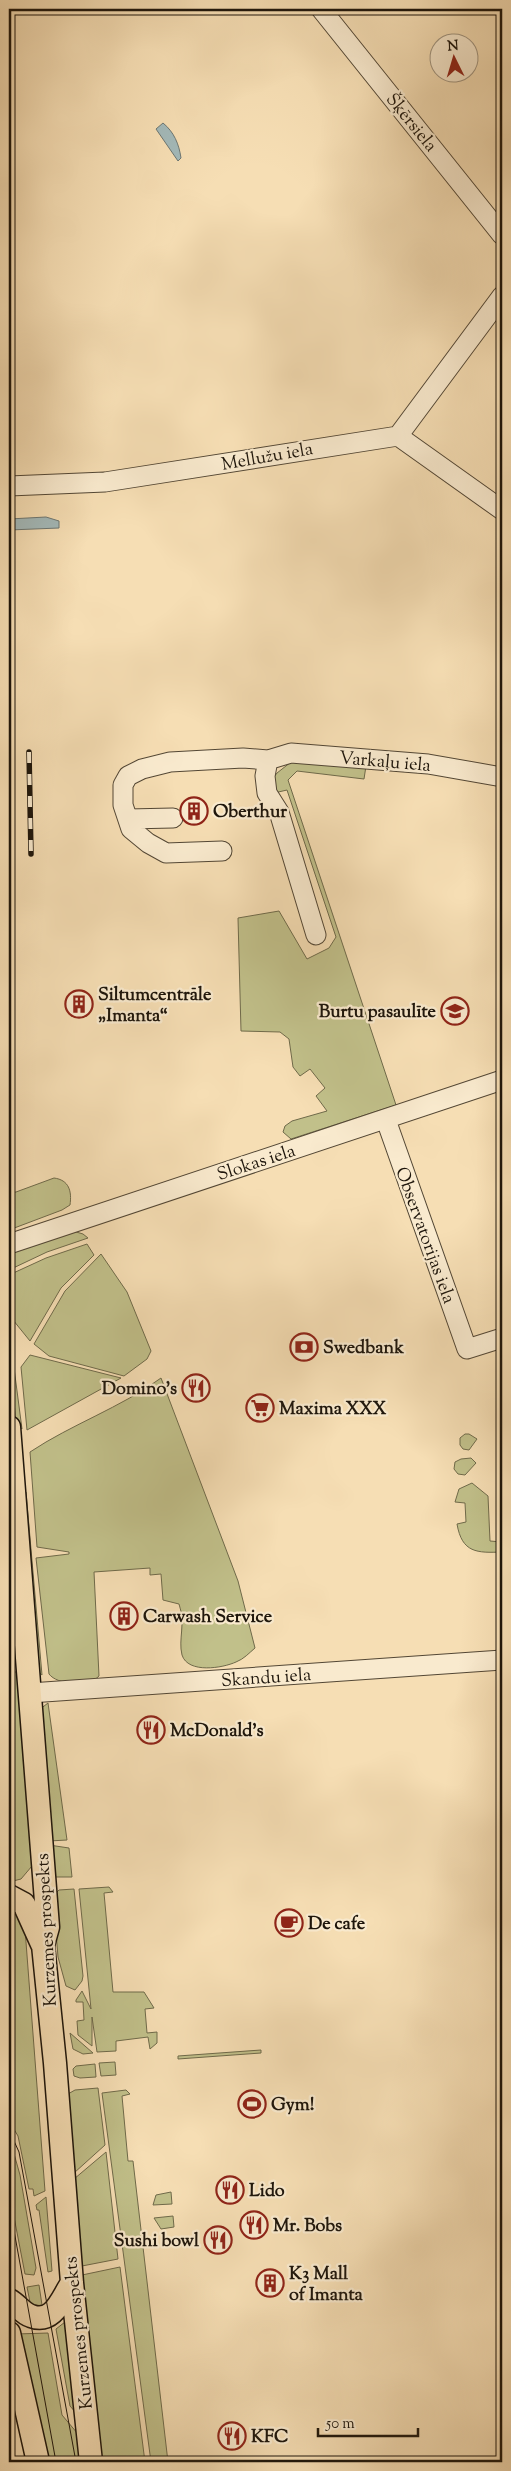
<svg xmlns="http://www.w3.org/2000/svg" width="511" height="2471" viewBox="0 0 511 2471" font-family="'Sorts Mill Goudy',serif">
<style>
.green{fill:#c1c08a;stroke:#6f6a4a}
.water{fill:#a3b9b9;stroke:#6d7773}
.lines{fill:none;stroke-linecap:round;stroke-linejoin:round}
.minor-casing{stroke:#534735;stroke-width:21}
.major-casing{stroke:#1d150b;stroke-width:25}
.minor{stroke:#f9eace;stroke-width:19}
.major{stroke:#f6deb4;stroke-width:22}
.tram{stroke:#1d150b;stroke-width:1}
.rail-casing{stroke:#1d150b;stroke-width:5.5}
.rail{stroke:#f9eace;stroke-width:4;stroke-dasharray:11;stroke-linecap:butt}
.labels{text-anchor:middle;stroke-width:4.5;stroke-linejoin:round;paint-order:stroke}
.street-label{font-size:18px;fill:#1d150b;stroke:#f9eace}
.poi-label{font-size:18px;font-weight:bold;fill:#1d150b;stroke:#f9eace;text-anchor:start}
</style>
<rect width="100%" height="100%" fill="#f6deb4"/>
<filter id="stains"><feTurbulence type="fractalNoise" baseFrequency=".004" numOctaves="4"/><feColorMatrix values="0 0 0 0 .2 0 0 0 0 .09 0 0 0 0 .02 0 0 0 .5 -.17"/></filter>
<radialGradient id="worn" r=".72"><stop offset=".6" stop-color="#630" stop-opacity="0"/><stop offset="1" stop-color="#630" stop-opacity=".3"/></radialGradient>
<!-- green -->
<path class="green" d="M291,762L366,766L364,779L297,771L288,780L396,1105L291,1139L283,1132L285,1126L292,1121L327,1111L316,1096L325,1088L310,1069L300,1076L293,1067L289,1039L280,1032L241,1031L238,918L279,911L307,959L329,948L336,937L287,790L274,793L271,781L277,773Z
M54,1178C69,1180 72,1191 70,1205L62,1210L9,1230V1193L16,1192Z
M73,1231L83,1234L88,1238L47,1252L9,1270V1253Z
M87,1244L94,1255L61,1288L30,1341L9,1315V1275L46,1258Z
M101,1254L127,1292L151,1351L147,1359L124,1376L49,1356L34,1344L65,1291Z
M30,1355L121,1378L27,1430L21,1367Z
M14,1368L22,1429L16,1424L13,1391Z
M161,1378L238,1581L255,1648C249,1653 244,1659 236,1662C223,1668 188,1674 182,1655C178,1639 186,1624 179,1604L163,1600L161,1574L150,1575V1568L94,1572L99,1676C89,1687 57,1685 49,1674L36,1558L69,1554V1552L37,1547L30,1452C72,1424 120,1408 161,1378Z
M465,1434H469L477,1439L469,1450L463,1449L460,1445V1438Z
M471,1458L476,1463L465,1475L458,1474L454,1469L455,1462L461,1459Z
M472,1483L488,1496L490,1541L502,1542V1552C477,1553 462,1553 457,1524L466,1522L465,1503L455,1502L459,1489Z
M24,1491L26,1492L42,1675L37,1671Z
M9,1510L20,1664H9Z
M9,1672H21L32,1866L21,1879L9,1882Z
M48,1703L67,1840L49,1841L39,1710Z
M49,1845L69,1848L72,1877H54Z
M109,1887L113,1892L104,1893L113,1992H144L154,2008L145,2009L147,2033L157,2032V2043L150,2049L148,2037L116,2041V2051L97,2052L92,2017V2046L78,2035L77,2021L84,2020L83,2002H76V2000L82,1991L91,2009L79,1889Z
M74,1889L83,1976L82,1981L75,1990L66,1986L58,1957L53,1896L59,1890Z
M9,1904L14,1905L25,1929L45,2191L34,2196L33,2189H29L18,2136L9,2121Z
M70,2033L93,2053L83,2054L73,2049Z
M261,2050V2053L178,2059V2056Z
M115,2062L116,2075L101,2076L99,2063Z
M95,2064L96,2077L80,2078L74,2076L73,2069L76,2066Z
M98,2088L105,2145L74,2173L68,2094L75,2090Z
M126,2090L130,2094L122,2096L128,2161H133L168,2462H151L102,2093Z
M9,2136L20,2175L36,2268L34,2275L25,2274L9,2191Z
M106,2152L118,2259L82,2266L74,2179Z
M171,2192L172,2204L153,2205L156,2195Z
M46,2197L52,2271L48,2272L39,2210H37L36,2205Z
M173,2216L174,2227L161,2229L154,2218Z
M120,2267L145,2462H97L82,2275Z
M39,2285L42,2305L31,2307L27,2287Z
M65,2322L69,2324L77,2414L70,2406L56,2329Z
M48,2333L62,2415L78,2434L81,2462H48L16,2334Z"/>
<!-- water -->
<path class="water" d="M163,123C174,132 179,144 181,158L178,161L156,129Z
M46,517L59,521V528L9,530V519Z"/>
<g class="lines">
<!-- minor casing -->
<g class="minor-casing">
<path id="minor" d="M321,9L502,235
M398,436L502,296
M9,486L105,482L398,436L502,510
M268,760L265,776L267,793L279,812L316,935
M128,819L173,818
M222,851L166,853L148,843L131,829L123,805V785L128,776L142,769L170,762L243,758L268,760L291,753L428,764L502,777
M386,1120L467,1349L502,1338
M9,1244L502,1080
M30,1693L502,1660"/>
</g>
<!-- major casing -->
<g class="major-casing">
<path id="major" d="M9,1427L48,1927L43,1945L55,2063L72,2283L91,2462
M9,1896L24,1904L42,1944
M9,2300C17,2304 22,2313 31,2316C54,2325 62,2297 72,2283
M9,2333L38,2462"/>
</g>
<!-- minor -->
<use href="#minor" class="minor"/>
<!-- major -->
<use href="#major" class="major"/>
<!-- tram -->
<path class="tram" d="M9,2130L19,2152L76,2462
M9,2203L56,2462"/>
<!-- rail casing -->
<g class="rail-casing">
<path id="rail" d="M29,752L31,854"/>
</g>
<!-- rail -->
<use href="#rail" class="rail"/>
</g>
<!-- icons -->
<defs>
<g id="building-ring" transform="scale(1.4375)"><circle r="9.5" fill="#f9eace" stroke="#8f2418" stroke-width="1.5"/><path d="M-4-6H4V6H1V3H-1V6H-4ZM-2.5-4.3h1.7v1.8h-1.7ZM.8-4.3h1.7v1.8H.8ZM-2.5-1h1.7V.8h-1.7ZM.8-1h1.7V.8H.8Z" fill="#8f2418"/></g>
<g id="school-ring" transform="scale(1.4375)"><circle r="9.5" fill="#f9eace" stroke="#8f2418" stroke-width="1.5"/><path d="M0-5L7-2L0 1L-7-2ZM-4 1L0 2.5L4 1V4Q0 6-4 4Z" fill="#8f2418"/></g>
<g id="bank-ring" transform="scale(1.4375)"><circle r="9.5" fill="#f9eace" stroke="#8f2418" stroke-width="1.5"/><path d="M-6-4H6V4H-6ZM0-2.3a2.3 2.3 0 1 0 0 4.6a2.3 2.3 0 1 0 0-4.6Z" fill="#8f2418"/></g>
<g id="restaurant-ring" transform="scale(1.4375)"><circle r="9.5" fill="#f9eace" stroke="#8f2418" stroke-width="1.5"/><path d="M-5-6h1v4h1v-4h1v4h1v-4h1v5L-1.5 .5V6h-2V.5L-5-1ZM5-6V6H3V1.5H1.5Q1.5-4 5-6Z" fill="#8f2418"/></g>
<g id="supermarket-ring" transform="scale(1.4375)"><circle r="9.5" fill="#f9eace" stroke="#8f2418" stroke-width="1.5"/><path d="M-6-5.5h2.5l.6 2H6L4.5 2H-2.5L-4.4-4H-6ZM-1.5 3.2a1.3 1.3 0 1 0 .1 0ZM3 3.2a1.3 1.3 0 1 0 .1 0Z" fill="#8f2418"/></g>
<g id="cafe-ring" transform="scale(1.4375)"><circle r="9.5" fill="#f9eace" stroke="#8f2418" stroke-width="1.5"/><path d="M-5.5-4.5H6V0H3Q3 3.5 0 3.5H-2.5Q-5.5 3.5-5.5 0ZM3-3.2v2h1.7v-2ZM-6 4.5H4V6H-6Z" fill="#8f2418"/></g>
<g id="stadium-ring" transform="scale(1.4375)"><circle r="9.5" fill="#f9eace" stroke="#8f2418" stroke-width="1.5"/><path d="M0-5a6.5 5 0 1 0 0 10a6.5 5 0 1 0 0-10ZM-3.5-1.8h7v3.6h-7Z" fill="#8f2418"/></g>
</defs>
<g fill-rule="evenodd">
<use href="#building-ring" x="194" y="811"/>
<use href="#building-ring" x="79" y="1004"/>
<use href="#school-ring" x="455" y="1011"/>
<use href="#bank-ring" x="304" y="1347"/>
<use href="#restaurant-ring" x="196" y="1388"/>
<use href="#supermarket-ring" x="260" y="1408"/>
<use href="#building-ring" x="124" y="1616"/>
<use href="#restaurant-ring" x="151" y="1730"/>
<use href="#cafe-ring" x="289" y="1923"/>
<use href="#stadium-ring" x="252" y="2104"/>
<use href="#restaurant-ring" x="230" y="2190"/>
<use href="#restaurant-ring" x="254" y="2225"/>
<use href="#restaurant-ring" x="218" y="2240"/>
<use href="#building-ring" x="270" y="2283"/>
<use href="#restaurant-ring" x="232" y="2436"/>
</g>
<g class="labels">
<!-- street labels -->
<g class="street-label">
<text transform="translate(412 122) rotate(51)" y="6">Šķērsiela</text>
<text transform="translate(267 456) rotate(-10)" y="6">Mellužu iela</text>
<text transform="translate(385 761) rotate(5)" y="6">Varkaļu iela</text>
<text transform="translate(256 1162) rotate(-18)" y="6">Slokas iela</text>
<text transform="translate(426 1235) rotate(70)" y="6">Observatorijas iela</text>
<text transform="translate(266 1677) rotate(-4)" y="6">Skandu iela</text>
<text transform="translate(46 1930) rotate(-93)" y="6">Kurzemes prospekts</text>
<text transform="translate(78 2333) rotate(-96)" y="6">Kurzemes prospekts</text>
</g>
<!-- poi labels -->
<g class="poi-label">
<text x="213" y="817">Oberthur</text>
<text x="98" y="1000">Siltumcentrāle<tspan x="98" dy="21">„Imanta“</tspan></text>
<text x="436" y="1017" text-anchor="end">Burtu pasaulīte</text>
<text x="323" y="1353">Swedbank</text>
<text x="177" y="1394" text-anchor="end">Domino's</text>
<text x="279" y="1414">Maxima XXX</text>
<text x="143" y="1622">Carwash Service</text>
<text x="170" y="1736">McDonald's</text>
<text x="308" y="1929">De cafe</text>
<text x="271" y="2110">Gym!</text>
<text x="249" y="2196">Lido</text>
<text x="273" y="2231">Mr. Bobs</text>
<text x="199" y="2246" text-anchor="end">Sushi bowl</text>
<text x="289" y="2279">K3 Mall<tspan x="289" dy="21">of Imanta</tspan></text>
<text x="251" y="2442">KFC</text>
</g>
</g>
<!-- margin -->
<rect width="511" height="2471" fill="none" stroke="#f6deb4" stroke-width="30"/>
<rect x="10" y="10" width="491" height="2451" fill="none" stroke="#1d150b" stroke-width="2.5"/>
<rect x="15" y="15" width="481" height="2441" fill="none" stroke="#1d150b"/>
<!-- north arrow -->
<g transform="translate(454 58) rotate(355)"><circle r="24" fill="#f9eace" stroke="#a19580"/>
<path d="M0-4L9 19L0 12L-9 19Z" fill="#8f2418"/>
<text y="-8" font-size="14" font-weight="bold" text-anchor="middle" fill="#1d150b">N</text>
</g>
<!-- scale -->
<path d="M318 2428v8h100v-8" fill="none" stroke="#1d150b" stroke-width="2.5"/>
<text x="326" y="2428" font-size="15" fill="#1d150b" stroke="#f9eace" stroke-width="4" paint-order="stroke">50 m</text>
<rect width="100%" height="100%" filter="url(#stains)"/>
<rect width="100%" height="100%" fill="url(#worn)"/>
</svg>
